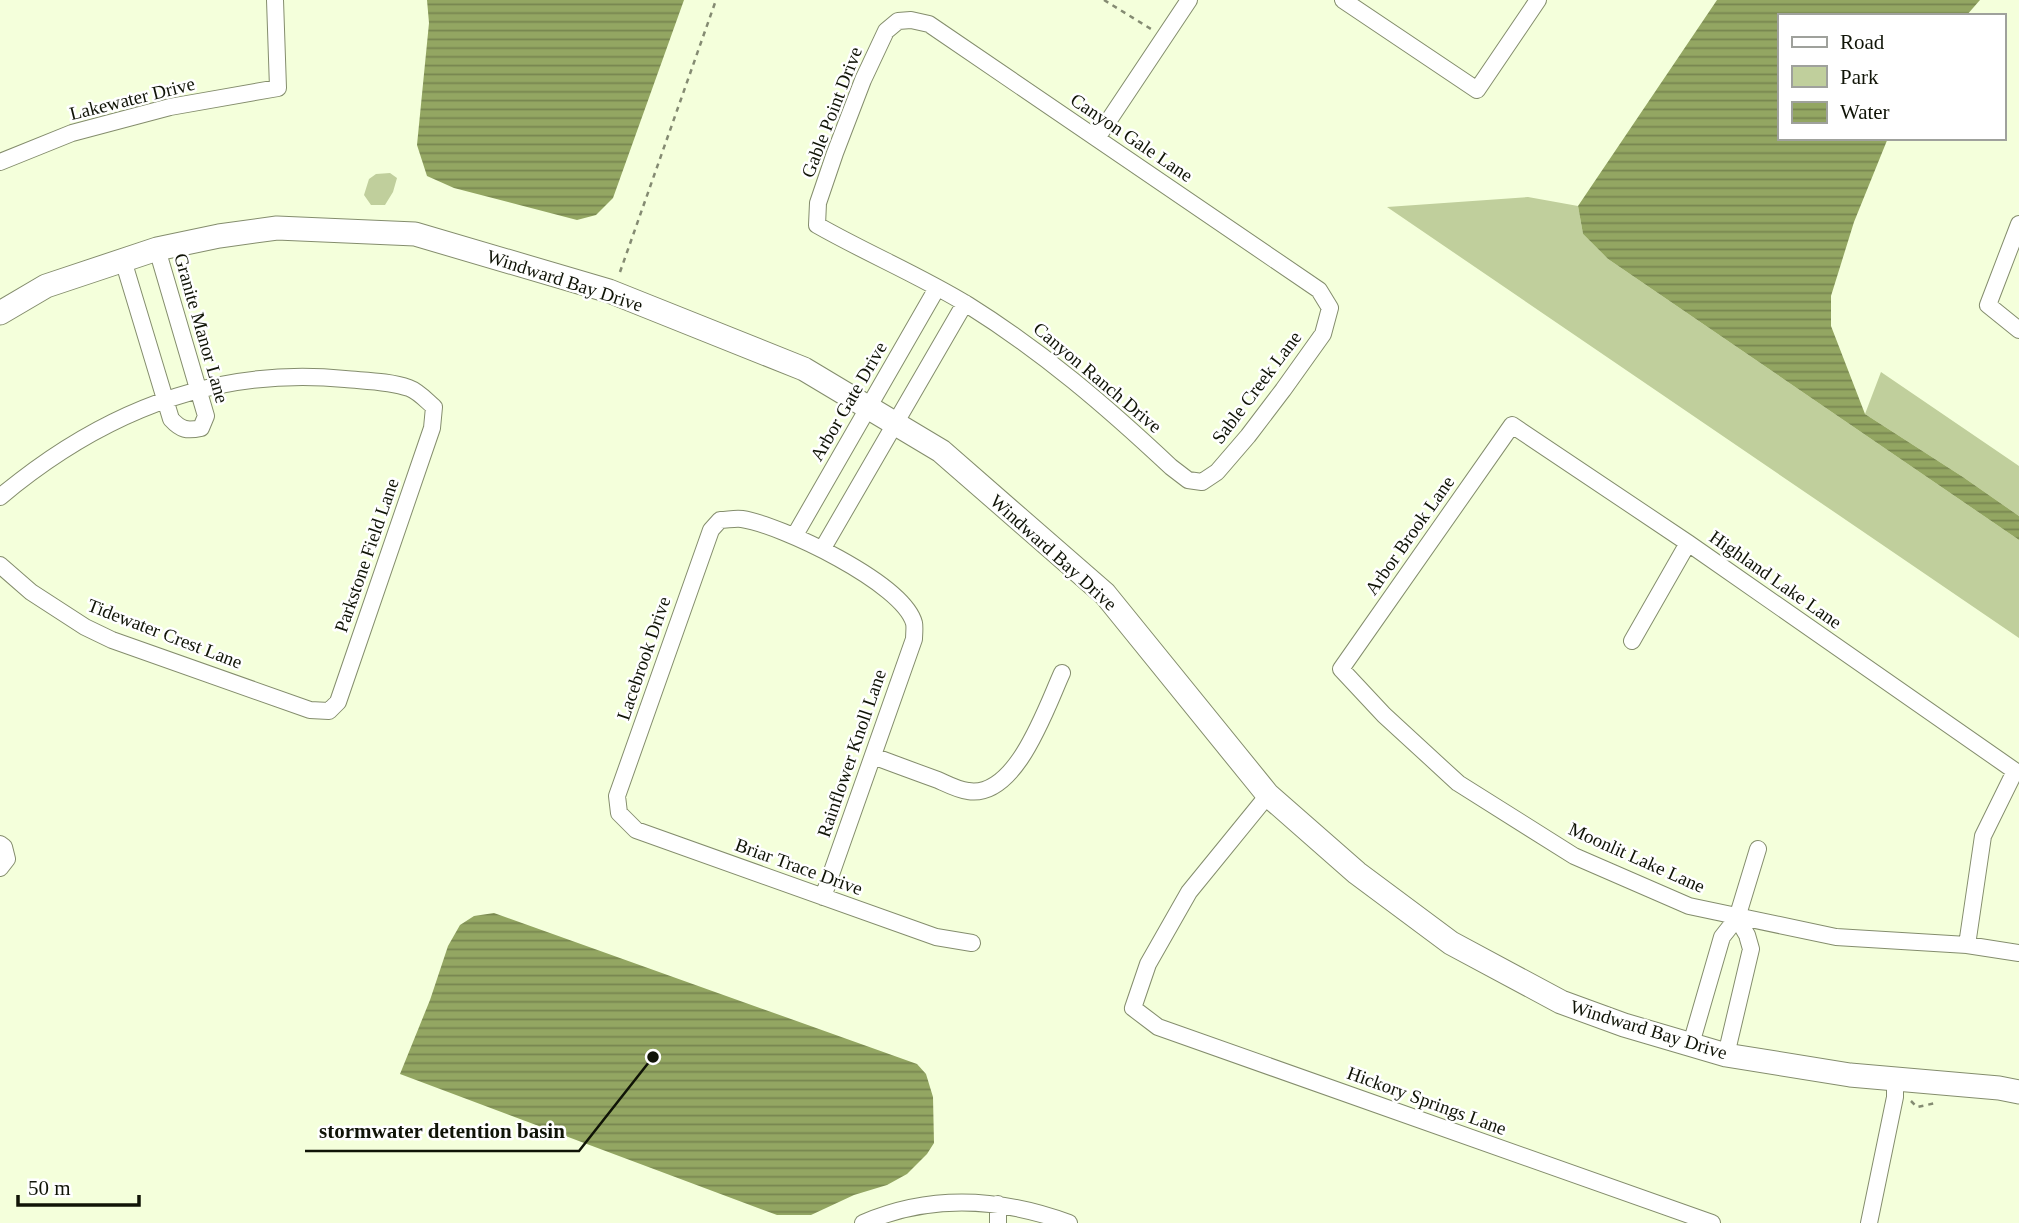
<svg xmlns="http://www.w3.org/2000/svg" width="2019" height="1223" viewBox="0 0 2019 1223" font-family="Georgia,serif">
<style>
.green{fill:#c0cf9c}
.water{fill:url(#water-rules)}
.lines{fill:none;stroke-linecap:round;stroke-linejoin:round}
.street-casing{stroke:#848d6d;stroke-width:18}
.secondary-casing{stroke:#848d6d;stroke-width:25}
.path{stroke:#848b72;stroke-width:2.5;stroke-dasharray:5 5;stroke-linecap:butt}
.street{stroke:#fff;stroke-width:16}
.secondary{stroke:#fff;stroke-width:23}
.labels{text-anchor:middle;stroke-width:5;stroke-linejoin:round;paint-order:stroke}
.street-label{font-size:19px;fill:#101407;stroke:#fff}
.leader{fill:none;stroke:#101407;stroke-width:2.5}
.callout-dot{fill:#101407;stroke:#fff;stroke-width:2.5}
.callout-label{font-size:21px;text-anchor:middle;font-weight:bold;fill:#101407;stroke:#fff;stroke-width:5;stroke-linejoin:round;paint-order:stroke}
</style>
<defs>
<pattern id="water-rules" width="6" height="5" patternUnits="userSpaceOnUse" patternTransform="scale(1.75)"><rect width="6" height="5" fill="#93a662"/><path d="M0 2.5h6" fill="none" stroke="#77864f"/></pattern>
</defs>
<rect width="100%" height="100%" fill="#f4ffdb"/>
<!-- green -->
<path class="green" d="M390,173L397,178L393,192L385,205H371L364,195L369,179L376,174Z
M1528,197L1578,206L1583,234L1608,259L2019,540V638L1387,207Z
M1881,372L2019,466V516L1963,477L1865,414Z"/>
<!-- water -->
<path class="water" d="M427,0H684L613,198L596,215L577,220L454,188L427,176L417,145L429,23Z
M1717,0H1980L1966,16H1779V138H1888L1854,222L1831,296V326L1865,414L1963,477L2019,516V540L1608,259L1583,234L1578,206Z
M494,913L917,1064L926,1074L933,1097L934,1143L927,1154L907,1174L887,1185L854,1195L811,1215H777L400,1074L430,1000L448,946L460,925L474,916Z"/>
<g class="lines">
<!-- street casing -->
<g class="street-casing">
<path id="street" d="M1343,0L1477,90L1538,0
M911,20L929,24L1319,290L1330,308L1323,334L1283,390L1248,436L1217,472L1202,482L1188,480L1171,467C1106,406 1043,352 968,305C919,275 866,253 817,225L818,203L835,153L863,80L886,31L898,21Z
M1097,138L1189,0
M0,162L72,133L170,107L278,88L275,0
M2019,224L1988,305L2019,330
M123,260L171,419C181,430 187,431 201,428L206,416L157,249
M0,497C99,414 214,366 345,379C366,381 389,381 409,388C418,391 427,401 434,407L432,428L338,702L329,711L310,710L112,640L85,627L31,592L0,565
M795,535L937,288
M823,548L965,303
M1632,641L1688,543
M873,756C894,764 916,772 938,780C947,784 958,790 968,791C1016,799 1046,708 1062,673
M1268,795L1189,892L1148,964L1133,1008L1158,1027L1712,1223
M0,844L4,847L7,859L0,868
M823,897L914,639C914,635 915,627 914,623C903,583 781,525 742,519C735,518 727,520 720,520L711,530L617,796L619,813L636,830L936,937L972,943
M1967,945L1983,836L2015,771L1688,543L1512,425L1341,669L1384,715L1458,783L1574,856L1689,906L1836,937L1967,945L2019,953
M1691,1044L1722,937L1737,918L1758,849
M1726,1055L1751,949L1747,935L1737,918
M863,1223C930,1194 1001,1198 1069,1223
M998,1223V1204
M1869,1223L1895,1097V1080"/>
</g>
<!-- secondary casing -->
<g class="secondary-casing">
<path id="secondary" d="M0,313L46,286L157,249L219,236L277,228L415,234L609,291L804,369L941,451L1105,594L1268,795L1357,873L1451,943L1561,1002L1624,1025L1726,1055L1850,1075L1999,1088L2019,1092"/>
</g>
<!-- path -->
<path class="path" d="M1104,0L1151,29
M620,272L716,0
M1911,1101L1917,1107L1936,1103"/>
<!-- street -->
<use href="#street" class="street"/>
<!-- secondary -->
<use href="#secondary" class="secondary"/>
</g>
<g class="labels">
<!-- street labels -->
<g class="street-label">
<text transform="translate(132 98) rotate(-14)" y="7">Lakewater Drive</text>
<text transform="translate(831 112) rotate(-69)" y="7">Gable Point Drive</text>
<text transform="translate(1132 137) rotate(34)" y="7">Canyon Gale Lane</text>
<text transform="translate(565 280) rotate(18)" y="7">Windward Bay Drive</text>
<text transform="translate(202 328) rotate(74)" y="7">Granite Manor Lane</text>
<text transform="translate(1098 377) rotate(40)" y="7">Canyon Ranch Drive</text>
<text transform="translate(1256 387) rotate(-53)" y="7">Sable Creek Lane</text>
<text transform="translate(848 401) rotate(-60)" y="7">Arbor Gate Drive</text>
<text transform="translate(1409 535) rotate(-55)" y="7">Arbor Brook Lane</text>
<text transform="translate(1054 552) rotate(42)" y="7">Windward Bay Drive</text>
<text transform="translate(366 555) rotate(-71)" y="7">Parkstone Field Lane</text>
<text transform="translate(1776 579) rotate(35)" y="7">Highland Lake Lane</text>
<text transform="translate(165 633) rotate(21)" y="7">Tidewater Crest Lane</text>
<text transform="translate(643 658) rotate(-71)" y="7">Lacebrook Drive</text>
<text transform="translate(851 753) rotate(-71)" y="7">Rainflower Knoll Lane</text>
<text transform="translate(1637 857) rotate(24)" y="7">Moonlit Lake Lane</text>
<text transform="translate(799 866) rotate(20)" y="7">Briar Trace Drive</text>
<text transform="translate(1649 1029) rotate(17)" y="7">Windward Bay Drive</text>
<text transform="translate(1427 1100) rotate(20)" y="7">Hickory Springs Lane</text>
</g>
</g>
<!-- callouts -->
<path class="leader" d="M653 1057L579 1151H305"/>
<circle class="callout-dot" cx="653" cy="1057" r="7"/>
<g class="callout-label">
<text x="442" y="1138">stormwater detention basin</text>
</g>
<!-- legend -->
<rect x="1778" y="14" width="228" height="126" fill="#ffffff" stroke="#9fa19c" stroke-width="2"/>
<rect x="1792" y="37" width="35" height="10" fill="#ffffff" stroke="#9fa19c" stroke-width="2"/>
<text x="1840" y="49" font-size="21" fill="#101407">Road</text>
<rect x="1792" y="66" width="35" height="21" fill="#c0cf9c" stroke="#9fa19c" stroke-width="2"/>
<text x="1840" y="84" font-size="21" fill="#101407">Park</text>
<rect x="1792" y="102" width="35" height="21" fill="url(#water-rules)" stroke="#9fa19c" stroke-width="2"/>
<text x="1840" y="119" font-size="21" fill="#101407">Water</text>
<!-- scale -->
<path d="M18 1195v10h121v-10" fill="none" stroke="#101407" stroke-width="3.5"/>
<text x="28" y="1195" font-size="21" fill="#101407" stroke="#ffffff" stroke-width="5" paint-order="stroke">50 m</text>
</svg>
